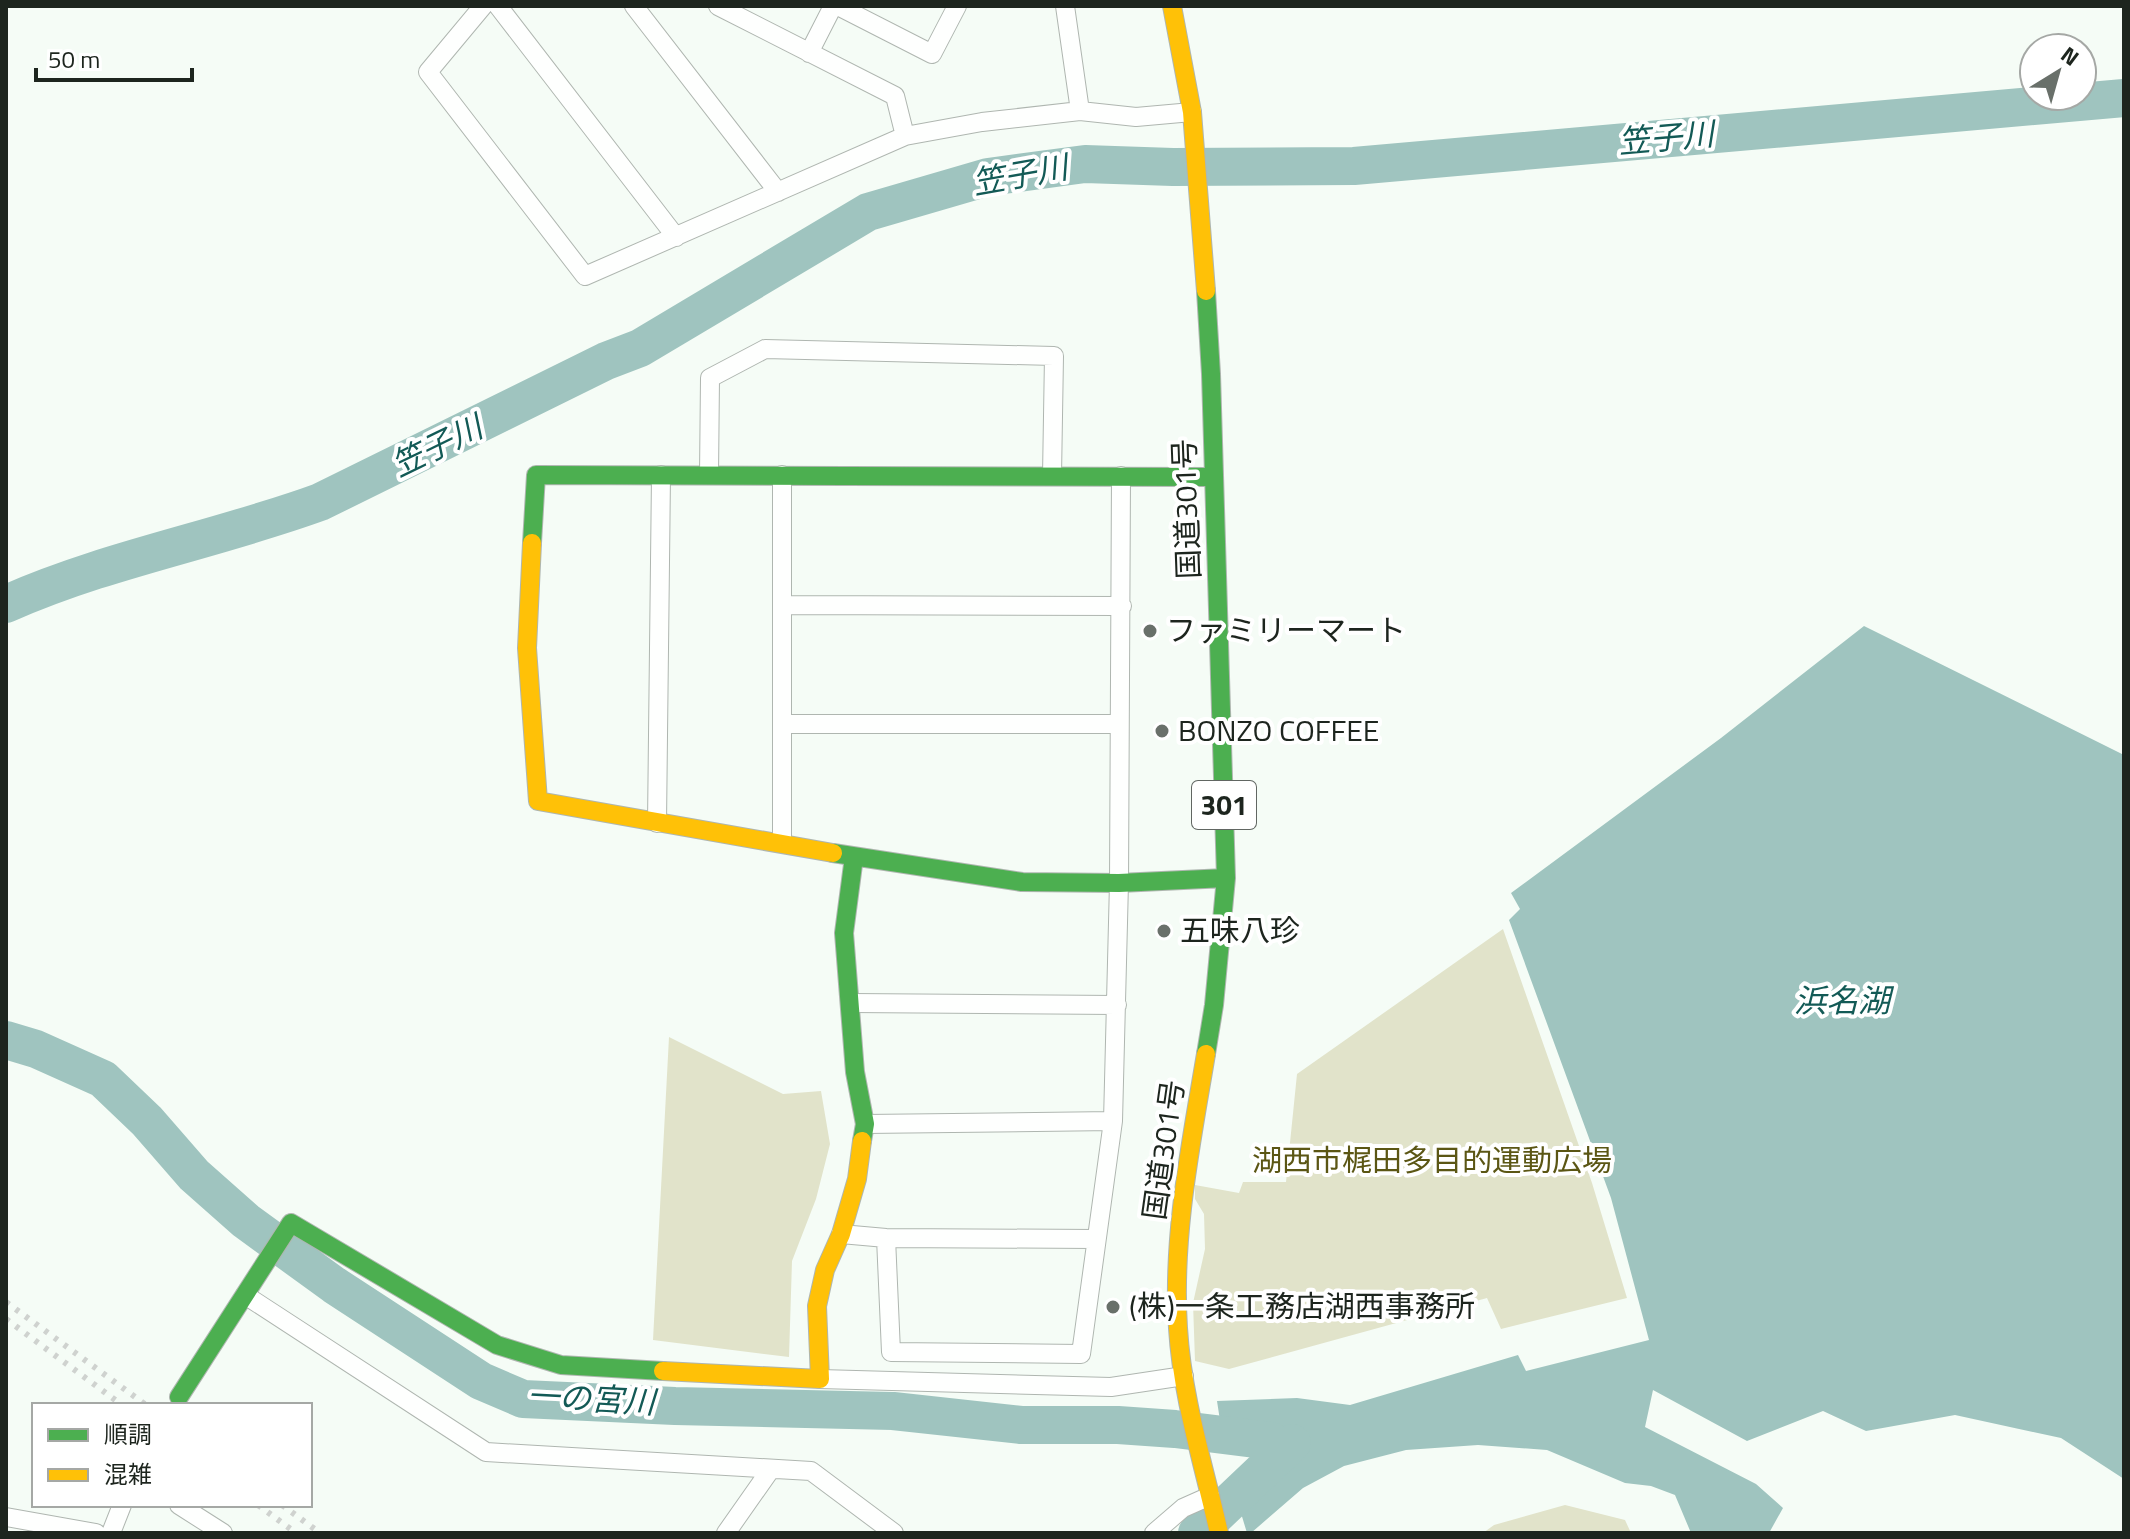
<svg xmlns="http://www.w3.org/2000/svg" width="2130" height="1539" viewBox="0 0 2130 1539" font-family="'Titillium Web','Noto Sans JP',sans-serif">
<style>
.green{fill:#e1e3ca}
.water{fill:#9fc4bf}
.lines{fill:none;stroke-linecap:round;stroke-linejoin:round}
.river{stroke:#9fc4bf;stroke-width:38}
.street-casing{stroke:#afb6b0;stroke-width:20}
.fast-casing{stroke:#afb6b0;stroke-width:20}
.slow-casing{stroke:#afb6b0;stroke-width:20}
.street{stroke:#fefffe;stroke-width:18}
.fast{stroke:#4caf50;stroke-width:18}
.slow{stroke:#ffc107;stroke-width:18}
.rail{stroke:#cfd2cf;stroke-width:6;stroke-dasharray:4 8;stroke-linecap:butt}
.poi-dot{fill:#69706a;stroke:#fff;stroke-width:3}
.labels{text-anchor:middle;stroke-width:8;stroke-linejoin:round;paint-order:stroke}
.shield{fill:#fff;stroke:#616662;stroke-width:2}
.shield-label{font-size:28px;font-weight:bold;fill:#1d251e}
.street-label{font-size:30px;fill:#1d251e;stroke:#fff}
.poi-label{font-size:30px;fill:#1d251e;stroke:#fff;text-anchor:start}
.park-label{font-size:30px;fill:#5b5614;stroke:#fff}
.water-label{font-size:32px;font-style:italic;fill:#135a56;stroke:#fff}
</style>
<rect width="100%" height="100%" fill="#f5fcf6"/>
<!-- green -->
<path class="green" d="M1503,929L1592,1183L1627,1298L1501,1329L1487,1298L1229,1369L1195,1361L1193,1303L1205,1249L1204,1214L1195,1199V1185L1239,1193L1243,1182H1286L1297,1074Z
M669,1037L783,1094L821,1091L830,1144L816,1199L792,1261L789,1357L653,1340Z
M1565,1505L1625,1520L1631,1533H1483L1494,1525Z"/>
<!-- water -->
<path class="water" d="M1864,626L2124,755V1479L2061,1438L1955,1415L1866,1431L1823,1411L1747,1441L1653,1390L1645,1427L1756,1484L1783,1508L1769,1533H1691L1675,1495L1651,1486L1625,1483L1547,1450L1478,1445L1406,1450L1344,1466L1303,1488L1251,1533H1247L1237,1500C1253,1486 1273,1475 1271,1452L1223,1440L1217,1401L1297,1398L1350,1405L1518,1355L1526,1371L1649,1340L1611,1198L1509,920L1520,909L1511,893L1721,738Z"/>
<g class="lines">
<!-- river -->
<path class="river" d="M6,604C107,559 216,540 320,502L606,361L640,348L868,212L988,177L1085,164L1173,167L1354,166L2124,98
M6,1040L36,1049L103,1079L147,1121L194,1175L246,1221L334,1285L481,1381L523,1399L675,1406L893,1411L1021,1425H1118L1175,1429L1271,1441
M1197,1533L1292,1443"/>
<!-- street casing -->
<g class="street-casing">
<path id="street" d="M483,6L428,72L585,276L905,136L982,122L1080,111L1136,117L1192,112
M498,6L676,237
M634,6L778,192
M718,6L895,96L905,136
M838,6L932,54L957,6
M1065,6L1080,111
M809,53L833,6
M709,475L710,378L765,349L1054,356L1052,476
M783,605L1122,606
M783,724H1119
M657,823L661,475
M782,843V475
M851,1003L1117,1005
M865,1124L1113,1121
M841,1234L886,1238L1096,1239
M886,1238L891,1352L1081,1354L1113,1121L1119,883L1121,476
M245,1295L486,1452L811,1471L894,1533
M820,1379L1111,1387L1184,1376
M179,1505L223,1533
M6,1517L96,1533
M111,1533L122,1505
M726,1533L771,1469
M1154,1533L1183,1508L1210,1496"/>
</g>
<!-- fast casing -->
<g class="fast-casing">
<path id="fast" d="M532,543L536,475L1213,477
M833,853L1022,882L1119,883L1226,878
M854,857L844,933L855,1072L865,1124L862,1141
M1206,1054L1214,1005L1226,878L1211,374L1206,291
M179,1397L291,1223L497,1345L561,1365L663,1371"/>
</g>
<!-- slow casing -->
<g class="slow-casing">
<path id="slow" d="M1172,6L1192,112L1206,291
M532,543L527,648L538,801L833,853
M1206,1054C1191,1144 1172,1236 1178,1328C1182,1397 1204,1466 1219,1533
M663,1371L820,1379L817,1306L825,1270L841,1234L857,1179L862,1141"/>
</g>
<!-- street -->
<use href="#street" class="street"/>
<!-- fast -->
<use href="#fast" class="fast"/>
<!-- slow -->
<use href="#slow" class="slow"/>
<!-- rail -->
<path class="rail" d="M6,1302L146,1405
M6,1319L122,1405
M258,1505L296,1533
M282,1505L320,1533"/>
</g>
<!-- markers -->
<g class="poi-dot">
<circle cx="1150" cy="631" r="8"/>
<circle cx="1162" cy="731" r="8"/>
<circle cx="1164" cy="931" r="8"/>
<circle cx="1113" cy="1307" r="8"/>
</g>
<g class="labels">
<!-- shield labels -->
<rect class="shield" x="1192" y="781" width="64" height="48" rx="6"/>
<g class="shield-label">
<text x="1224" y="815">301</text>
</g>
<!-- street labels -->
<g class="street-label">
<text transform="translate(1187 509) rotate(-92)" y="10">国道301号</text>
<text transform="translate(1164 1150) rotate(-82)" y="10">国道301号</text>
</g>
<!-- poi labels -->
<g class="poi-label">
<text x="1166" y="641">ファミリーマート</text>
<text x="1178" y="741">BONZO COFFEE</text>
<text x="1180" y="941">五味八珍</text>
<text x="1129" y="1317">(株)一条工務店湖西事務所</text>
</g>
<!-- park labels -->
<g class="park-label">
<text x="1432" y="1171">湖西市梶田多目的運動広場</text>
</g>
<!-- water labels -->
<g class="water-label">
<text transform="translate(1666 138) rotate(-5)" y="11">笠子川</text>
<text transform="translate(1020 175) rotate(-10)" y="11">笠子川</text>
<text transform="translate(437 446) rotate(-26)" y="11">笠子川</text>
<text x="1842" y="1012">浜名湖</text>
<text transform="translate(591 1399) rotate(3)" y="11">一の宮川</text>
</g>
</g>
<!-- border -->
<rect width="2130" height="1539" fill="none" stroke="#1d251e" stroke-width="16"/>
<!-- legend -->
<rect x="32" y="1403" width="280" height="104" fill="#ffffff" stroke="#a5a8a5" stroke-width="2"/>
<rect x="48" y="1429" width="40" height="12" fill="#4caf50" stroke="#a5a8a5" stroke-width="2"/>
<text x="104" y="1443" font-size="24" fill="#1d251e">順調</text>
<rect x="48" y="1469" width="40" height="12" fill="#ffc107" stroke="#a5a8a5" stroke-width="2"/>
<text x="104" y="1483" font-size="24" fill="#1d251e">混雑</text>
<!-- north arrow -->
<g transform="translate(2058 72) rotate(37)"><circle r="38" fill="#ffffff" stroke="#a5a8a5" stroke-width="2"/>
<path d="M0-6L14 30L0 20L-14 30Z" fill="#69706a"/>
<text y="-12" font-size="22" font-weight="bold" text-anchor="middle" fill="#1d251e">N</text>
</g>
<!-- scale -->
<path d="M36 68v12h156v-12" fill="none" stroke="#1d251e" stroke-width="4"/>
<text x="48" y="68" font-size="24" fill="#1d251e" stroke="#ffffff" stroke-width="6" paint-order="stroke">50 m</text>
</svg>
